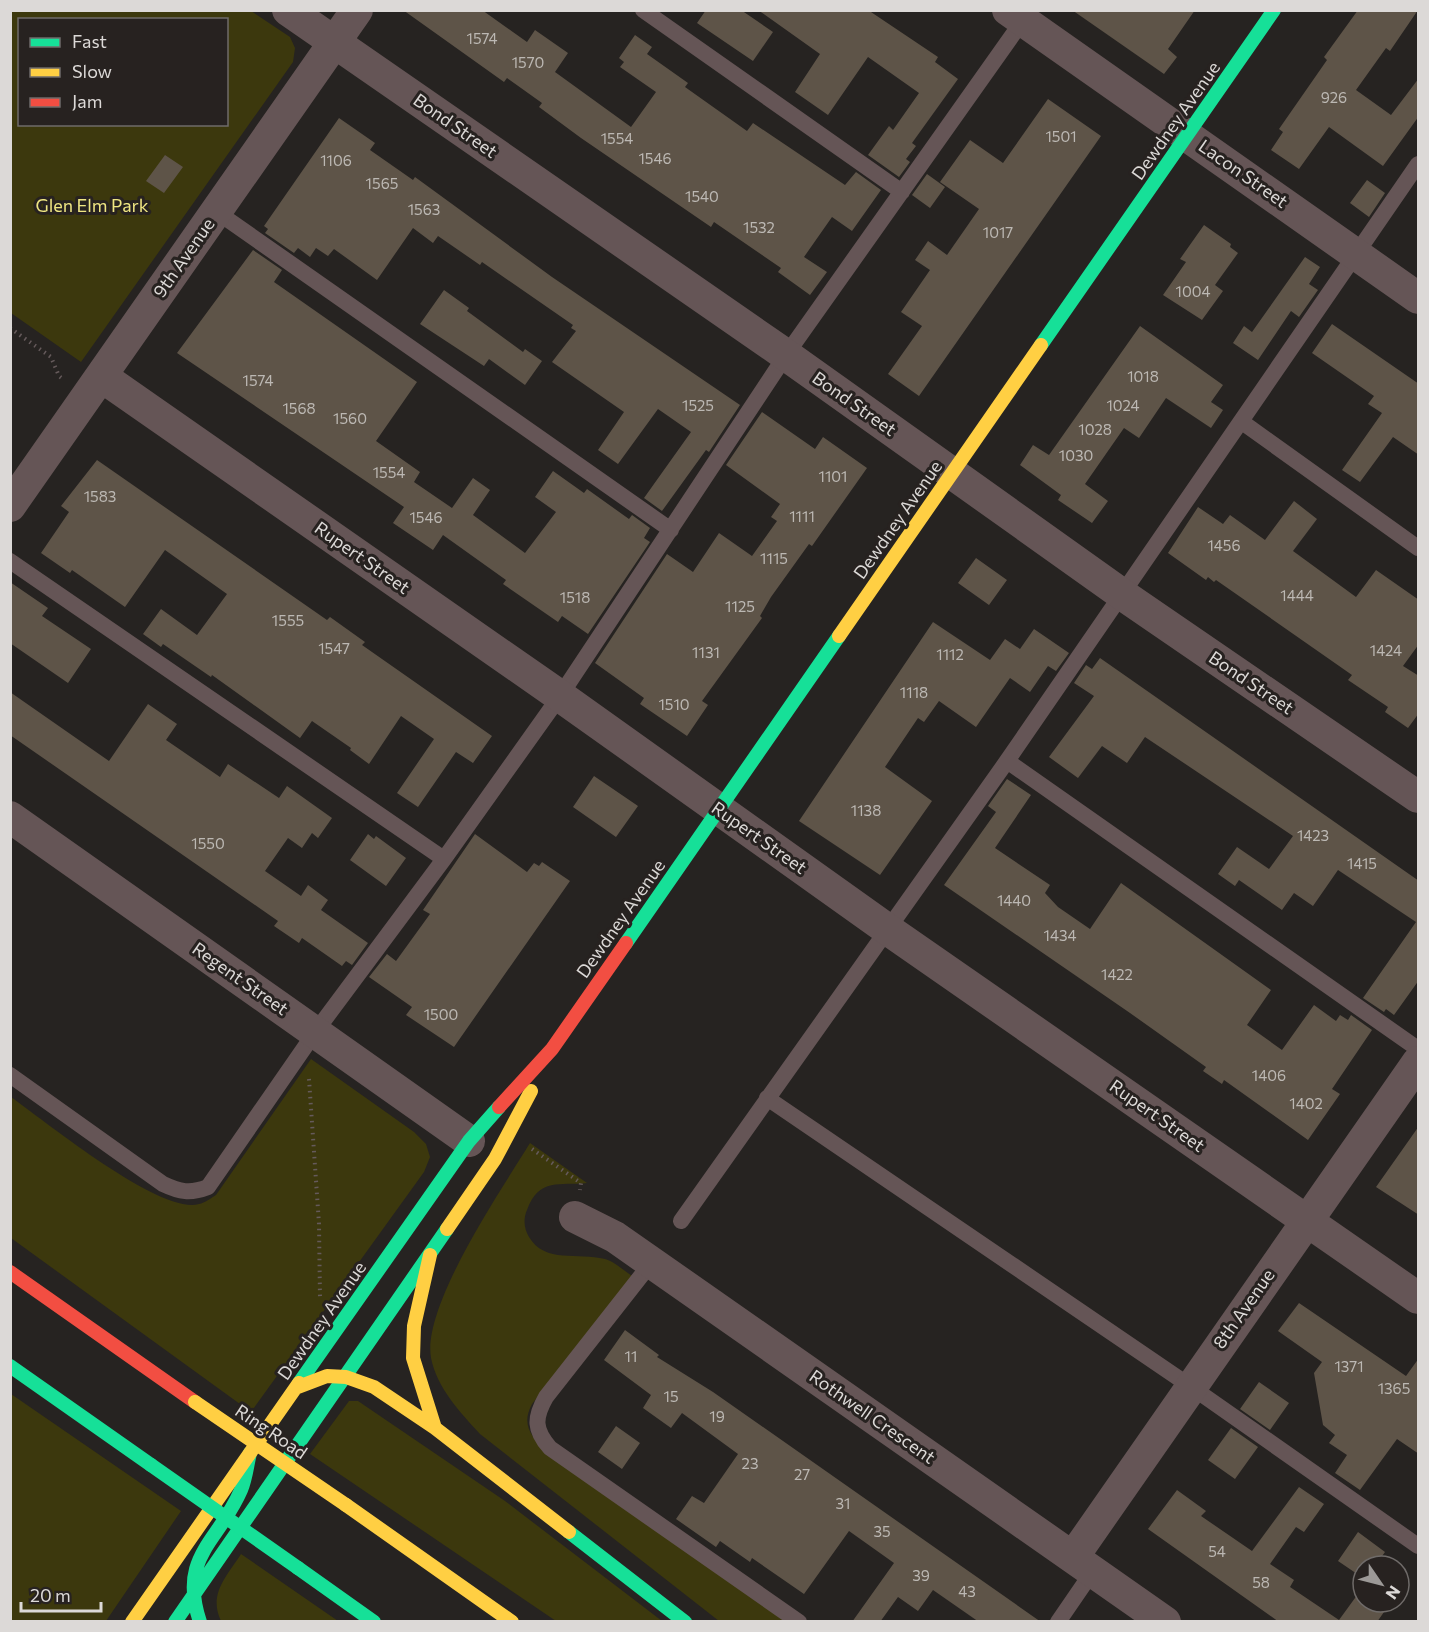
<svg xmlns="http://www.w3.org/2000/svg" width="1429" height="1632" viewBox="0 0 1429 1632" font-family="Commissioner,sans-serif">
<style>
.green{fill:#3c380d;fill-rule:evenodd}
.building{fill:#5e5448}
.lines{fill:none;stroke-linecap:round;stroke-linejoin:round}
.path{stroke:#655a5b;stroke-width:4;stroke-dasharray:1.5 4.5;stroke-linecap:butt}
.lane{stroke:#655556;stroke-width:16}
.street{stroke:#655556;stroke-width:32}
.fast{stroke:#16e098;stroke-width:14}
.slow{stroke:#ffcf43;stroke-width:14}
.jam{stroke:#f24e42;stroke-width:14}
.fast-bridge{stroke:#16e098;stroke-width:14}
.slow-bridge{stroke:#ffcf43;stroke-width:14}
.labels{text-anchor:middle;stroke-width:6;stroke-linejoin:round;paint-order:stroke}
.number-label{font-size:15px;fill:#bcb8b3}
.street-label{font-size:18px;fill:#dcd9d7;stroke:#272220}
.park-label{font-size:18px;fill:#efe682;stroke:#272220}
</style>
<rect width="100%" height="100%" fill="#262321"/>
<!-- green -->
<path class="green" d="M11,11H251L290,37L295,48L293,62L81,362L11,313ZM20,20H226V124H20Z
M311,1059L414,1132L426,1144L430,1157L424,1172L251,1412L11,1238V1097C45,1121 160,1215 199,1204C205,1203 211,1198 216,1195Z
M530,1143L587,1183C560,1186 539,1177 527,1210C523,1219 524,1229 529,1237C545,1264 578,1252 605,1259C615,1262 623,1270 632,1276L532,1404C521,1425 531,1435 545,1452L786,1621H719L480,1434C460,1412 437,1388 431,1358C422,1305 502,1189 530,1143Z
M11,1394L181,1511L106,1621H11Z
M349,1401H358L505,1501L662,1621H556L310,1454Z
M241,1554L338,1621H221C208,1594 227,1576 241,1554Z"/>
<!-- building -->
<path class="building" d="M403,10H482L527,42L535,30L568,53L555,72L631,127L656,92L620,67L624,62L619,58L635,35L652,47L647,54L688,83L685,87L747,131L753,123L845,185L856,172L881,190L852,231L832,217L804,257L827,272L810,295L778,272L781,268L714,222L711,227L581,138L539,107L542,103L507,78L504,82Z
M706,10H741L773,32L753,61L697,23Z
M758,10H868L938,57L935,62L958,79L912,143L916,146L906,159L910,162L899,177L868,155L889,126L893,130L919,93L868,57L828,115L795,92L820,54Z
M1072,10H1195L1168,49L1177,57L1164,74Z
M1358,10H1418L1390,51L1386,48L1356,90L1391,115L1419,78V116L1383,166L1329,127L1299,169L1271,150L1283,132L1279,129L1327,60L1324,57Z
M1048,99L1101,136L919,396L888,374L922,326L901,312L930,270L915,260L928,241L947,255L979,209L940,182L970,140L1003,163Z
M339,118L375,143L370,150L413,180L415,177L552,277L740,405L709,452L706,450L662,511L644,498L691,432L658,409L618,464L598,450L624,412L552,362L576,331L571,328L573,325L482,262L480,265L438,236L433,243L413,228L377,280L334,249L328,256L316,248L310,257L298,248L294,253L265,233L268,229L264,226Z
M165,155L183,167L164,193L146,181Z
M927,174L945,187L930,208L912,195Z
M1367,180L1385,193L1369,217L1350,203Z
M1204,225L1231,244L1230,247L1238,253L1215,285L1223,291L1202,320L1163,295L1186,262L1180,259Z
M253,250L282,270L274,282L417,382L376,441L420,472L414,482L452,508L473,478L490,490L473,515L525,553L556,512L535,497L553,471L584,493L587,489L629,519L632,515L650,528L644,538L650,542L588,634L562,616L558,622L503,584L506,580L443,535L433,550L393,523L404,507L177,353Z
M1305,257L1320,267L1309,284L1318,290L1299,317L1291,311L1258,360L1233,343L1244,326L1252,332Z
M444,290L469,308L467,311L523,352L525,349L542,361L525,385L489,359L484,366L420,324Z
M1332,324L1419,384V455L1393,437L1360,482L1342,470L1382,413L1368,404L1374,396L1312,353Z
M1140,326L1223,385L1211,402L1223,410L1211,428L1166,398L1139,438L1124,428L1085,484L1108,501L1092,523L1058,500L1061,495L1020,465L1033,445L1049,455Z
M762,412L815,449L823,437L867,468L812,546L809,544L771,597L760,616L762,618L702,701L708,705L687,736L640,704L644,698L595,663L667,554L693,572L719,533L752,556L777,521L771,517L780,504L726,465Z
M97,460L327,620L330,617L365,642L362,645L492,736L473,763L456,752L418,807L397,793L434,739L401,716L369,764L350,750L351,748L312,721L300,738L212,675L211,677L163,644L161,647L143,634L161,609L197,635L227,594L165,550L125,607L72,570L70,573L41,553L69,512L61,506Z
M1294,501L1317,519L1293,551L1356,597L1376,570L1419,600V644L1403,666L1419,676V713L1408,728L1385,712L1388,707L1348,680L1352,675L1216,580L1214,582L1208,577L1206,580L1168,553L1198,507L1223,524L1230,515L1265,540Z
M976,558L1007,580L989,605L958,583Z
M10,582L48,608L42,616L91,649L68,683L10,643Z
M933,622L990,660L1005,639L1020,649L1034,629L1069,653L1056,671L1048,666L1030,692L1010,678L976,727L939,701L924,722L918,718L885,767L932,801L880,875L799,821Z
M1100,658L1419,881V980L1394,1015L1386,1009L1384,1012L1363,998L1416,922L1338,870L1313,906L1294,893L1282,910L1239,880L1235,886L1218,874L1237,847L1269,869L1293,836L1145,737L1127,763L1102,746L1078,778L1049,757L1094,696L1074,683L1086,665L1092,669Z
M10,692L109,761L148,704L177,724L166,740L220,777L228,764L279,798L287,786L332,818L318,838L312,833L302,848L288,838L265,871L301,896L308,885L328,900L321,910L368,943L352,965L346,961L342,966L302,938L299,943L274,926L278,921L10,735Z
M594,776L638,806L616,837L573,807Z
M1007,779L1031,795L995,848L1050,885L1045,893L1058,907L1090,929L1121,883L1271,990L1247,1025L1282,1050L1314,1005L1336,1021L1340,1015L1348,1020L1351,1015L1372,1030L1332,1089L1340,1094L1308,1140L1224,1080L1222,1084L1203,1071L1206,1067L1130,1013L944,885L996,812L988,806Z
M368,834L374,839L376,836L406,858L386,886L350,860Z
M475,834L527,872L534,863L539,866L542,862L570,881L454,1047L406,1015L412,1007L369,977L387,954L396,961L430,914L423,910Z
M1419,1126V1215L1376,1187Z
M1299,1303L1406,1376L1419,1358V1454L1397,1439L1360,1490L1335,1473L1347,1455L1329,1443L1335,1435L1323,1425L1314,1373L1322,1362L1278,1331Z
M625,1330L659,1355L657,1357L713,1392L1041,1622H979L933,1590L918,1611L898,1597L880,1622H852L894,1563L849,1531L804,1594L752,1558L750,1562L720,1541L716,1547L676,1519L692,1496L704,1503L738,1454L682,1413L671,1428L643,1408L651,1395L604,1360Z
M1259,1382L1289,1403L1270,1430L1240,1409Z
M616,1426L640,1443L622,1469L598,1452Z
M1231,1428L1258,1447L1235,1479L1208,1460Z
M1299,1487L1324,1504L1304,1532L1296,1527L1270,1564L1294,1580L1290,1587L1339,1620L1363,1587V1602H1391L1377,1622H1279L1148,1529L1177,1490L1206,1511L1201,1516L1252,1551Z
M1358,1532L1385,1552L1375,1566H1363V1578L1338,1561Z"/>
<g class="lines">
<!-- path -->
<path class="path" d="M10,328L51,357L59,376L64,380
M309,1079L319,1224L320,1299
M532,1149L581,1183L580,1190"/>
<!-- lane -->
<path class="lane" d="M643,10L902,192
M217,212L671,530
M1242,422L1418,548
M10,561L444,859
M1007,761L1418,1049
M10,1075L163,1184C180,1192 190,1194 208,1187L316,1031L444,859L560,696L786,355L1026,16
M767,1098L1190,1386L1418,1546
M681,1221L1007,761L1418,164
M652,1262L546,1397C534,1418 534,1430 550,1448L799,1622
M1058,1622L1093,1571"/>
<!-- street -->
<path class="street" d="M288,10L786,355L1123,595L1418,797
M1008,10L1418,298
M101,376L560,696L887,929L1418,1298
M10,506L357,10
M10,817L469,1141
M575,1217L615,1237L1165,1622
M1073,1557L1418,1062"/>
<!-- fast -->
<path class="fast" d="M1041,345L1274,10
M626,943L839,636
M10,1366L151,1465
M299,1383L469,1141L499,1107
M569,1532L685,1622
M298,1568L374,1622
M175,1622L447,1229
M200,1622C178,1556 218,1543 241,1490C246,1478 247,1465 250,1453"/>
<!-- slow -->
<path class="slow" d="M839,636L1041,345
M447,1229L495,1159L531,1091
M430,1255L414,1326L413,1358L435,1428
M298,1387L327,1376L346,1377L374,1387L435,1428L569,1532
M346,1505L512,1622
M132,1622L299,1383"/>
<!-- jam -->
<path class="jam" d="M499,1107L552,1049L626,943
M10,1272L195,1402"/>
<!-- fast-bridge -->
<path class="fast-bridge" d="M151,1465L298,1568"/>
<!-- slow-bridge -->
<path class="slow-bridge" d="M195,1402L346,1505"/>
</g>
<g class="labels">
<!-- number labels -->
<g class="number-label">
<text x="482" y="44">1574</text>
<text x="528" y="68">1570</text>
<text x="1334" y="103">926</text>
<text x="1061" y="142">1501</text>
<text x="617" y="144">1554</text>
<text x="655" y="164">1546</text>
<text x="336" y="166">1106</text>
<text x="382" y="189">1565</text>
<text x="702" y="202">1540</text>
<text x="424" y="215">1563</text>
<text x="759" y="233">1532</text>
<text x="998" y="238">1017</text>
<text x="1193" y="297">1004</text>
<text x="1143" y="382">1018</text>
<text x="258" y="386">1574</text>
<text x="698" y="411">1525</text>
<text x="1123" y="411">1024</text>
<text x="299" y="414">1568</text>
<text x="350" y="424">1560</text>
<text x="1095" y="435">1028</text>
<text x="1076" y="461">1030</text>
<text x="389" y="478">1554</text>
<text x="833" y="482">1101</text>
<text x="100" y="502">1583</text>
<text x="802" y="522">1111</text>
<text x="426" y="523">1546</text>
<text x="1224" y="551">1456</text>
<text x="774" y="564">1115</text>
<text x="1297" y="601">1444</text>
<text x="575" y="603">1518</text>
<text x="740" y="612">1125</text>
<text x="288" y="626">1555</text>
<text x="334" y="654">1547</text>
<text x="1386" y="656">1424</text>
<text x="706" y="658">1131</text>
<text x="950" y="660">1112</text>
<text x="914" y="698">1118</text>
<text x="674" y="710">1510</text>
<text x="866" y="816">1138</text>
<text x="1313" y="841">1423</text>
<text x="208" y="849">1550</text>
<text x="1362" y="869">1415</text>
<text x="1014" y="906">1440</text>
<text x="1060" y="941">1434</text>
<text x="1117" y="980">1422</text>
<text x="441" y="1020">1500</text>
<text x="1269" y="1081">1406</text>
<text x="1306" y="1109">1402</text>
<text x="631" y="1362">11</text>
<text x="1349" y="1372">1371</text>
<text x="1394" y="1394">1365</text>
<text x="671" y="1402">15</text>
<text x="717" y="1422">19</text>
<text x="750" y="1469">23</text>
<text x="802" y="1480">27</text>
<text x="843" y="1509">31</text>
<text x="882" y="1537">35</text>
<text x="1217" y="1557">54</text>
<text x="921" y="1581">39</text>
<text x="1261" y="1588">58</text>
<text x="967" y="1597">43</text>
</g>
<!-- street labels -->
<g class="street-label">
<text transform="translate(1176 121) rotate(-55)" y="6">Dewdney Avenue</text>
<text transform="translate(455 126) rotate(35)" y="6">Bond Street</text>
<text transform="translate(1243 174) rotate(35)" y="6">Lacon Street</text>
<text transform="translate(184 258) rotate(-55)" y="6">9th Avenue</text>
<text transform="translate(854 404) rotate(35)" y="6">Bond Street</text>
<text transform="translate(898 520) rotate(-55)" y="6">Dewdney Avenue</text>
<text transform="translate(362 558) rotate(35)" y="6">Rupert Street</text>
<text transform="translate(1251 683) rotate(34)" y="6">Bond Street</text>
<text transform="translate(759 838) rotate(35)" y="6">Rupert Street</text>
<text transform="translate(621 919) rotate(-55)" y="6">Dewdney Avenue</text>
<text transform="translate(240 979) rotate(35)" y="6">Regent Street</text>
<text transform="translate(1157 1116) rotate(35)" y="6">Rupert Street</text>
<text transform="translate(1244 1309) rotate(-55)" y="6">8th Avenue</text>
<text transform="translate(322 1321) rotate(-55)" y="6">Dewdney Avenue</text>
<text transform="translate(872 1417) rotate(35)" y="6">Rothwell Crescent</text>
<text transform="translate(271 1432) rotate(34)" y="6">Ring Road</text>
</g>
<!-- park labels -->
<g class="park-label">
<text x="92" y="212">Glen Elm Park</text>
</g>
</g>
<!-- border -->
<rect width="1429" height="1632" fill="none" stroke="#dcd9d7" stroke-width="24"/>
<!-- legend -->
<rect x="18" y="18" width="210" height="108" fill="#272220" stroke="#6f6b69" stroke-width="1.5"/>
<rect x="30" y="38" width="30" height="9" fill="#16e098" stroke="#6f6b69" stroke-width="1.5"/>
<text x="72" y="48" font-size="18" fill="#dcd9d7">Fast</text>
<rect x="30" y="68" width="30" height="9" fill="#ffcf43" stroke="#6f6b69" stroke-width="1.5"/>
<text x="72" y="78" font-size="18" fill="#dcd9d7">Slow</text>
<rect x="30" y="98" width="30" height="9" fill="#f24e42" stroke="#6f6b69" stroke-width="1.5"/>
<text x="72" y="108" font-size="18" fill="#dcd9d7">Jam</text>
<!-- north arrow -->
<g transform="translate(1381 1584) rotate(125)"><circle r="28" fill="#272220" stroke="#6f6b69" stroke-width="1.5"/>
<path d="M0-4.5L10 22L0 15L-10 22Z" fill="#9c9997"/>
<text y="-9" font-size="16" font-weight="bold" text-anchor="middle" fill="#dcd9d7">N</text>
</g>
<!-- scale -->
<path d="M21 1602v9h80v-9" fill="none" stroke="#dcd9d7" stroke-width="3"/>
<text x="30" y="1602" font-size="18" fill="#dcd9d7" stroke="#272220" stroke-width="4.5" paint-order="stroke">20 m</text>
</svg>
